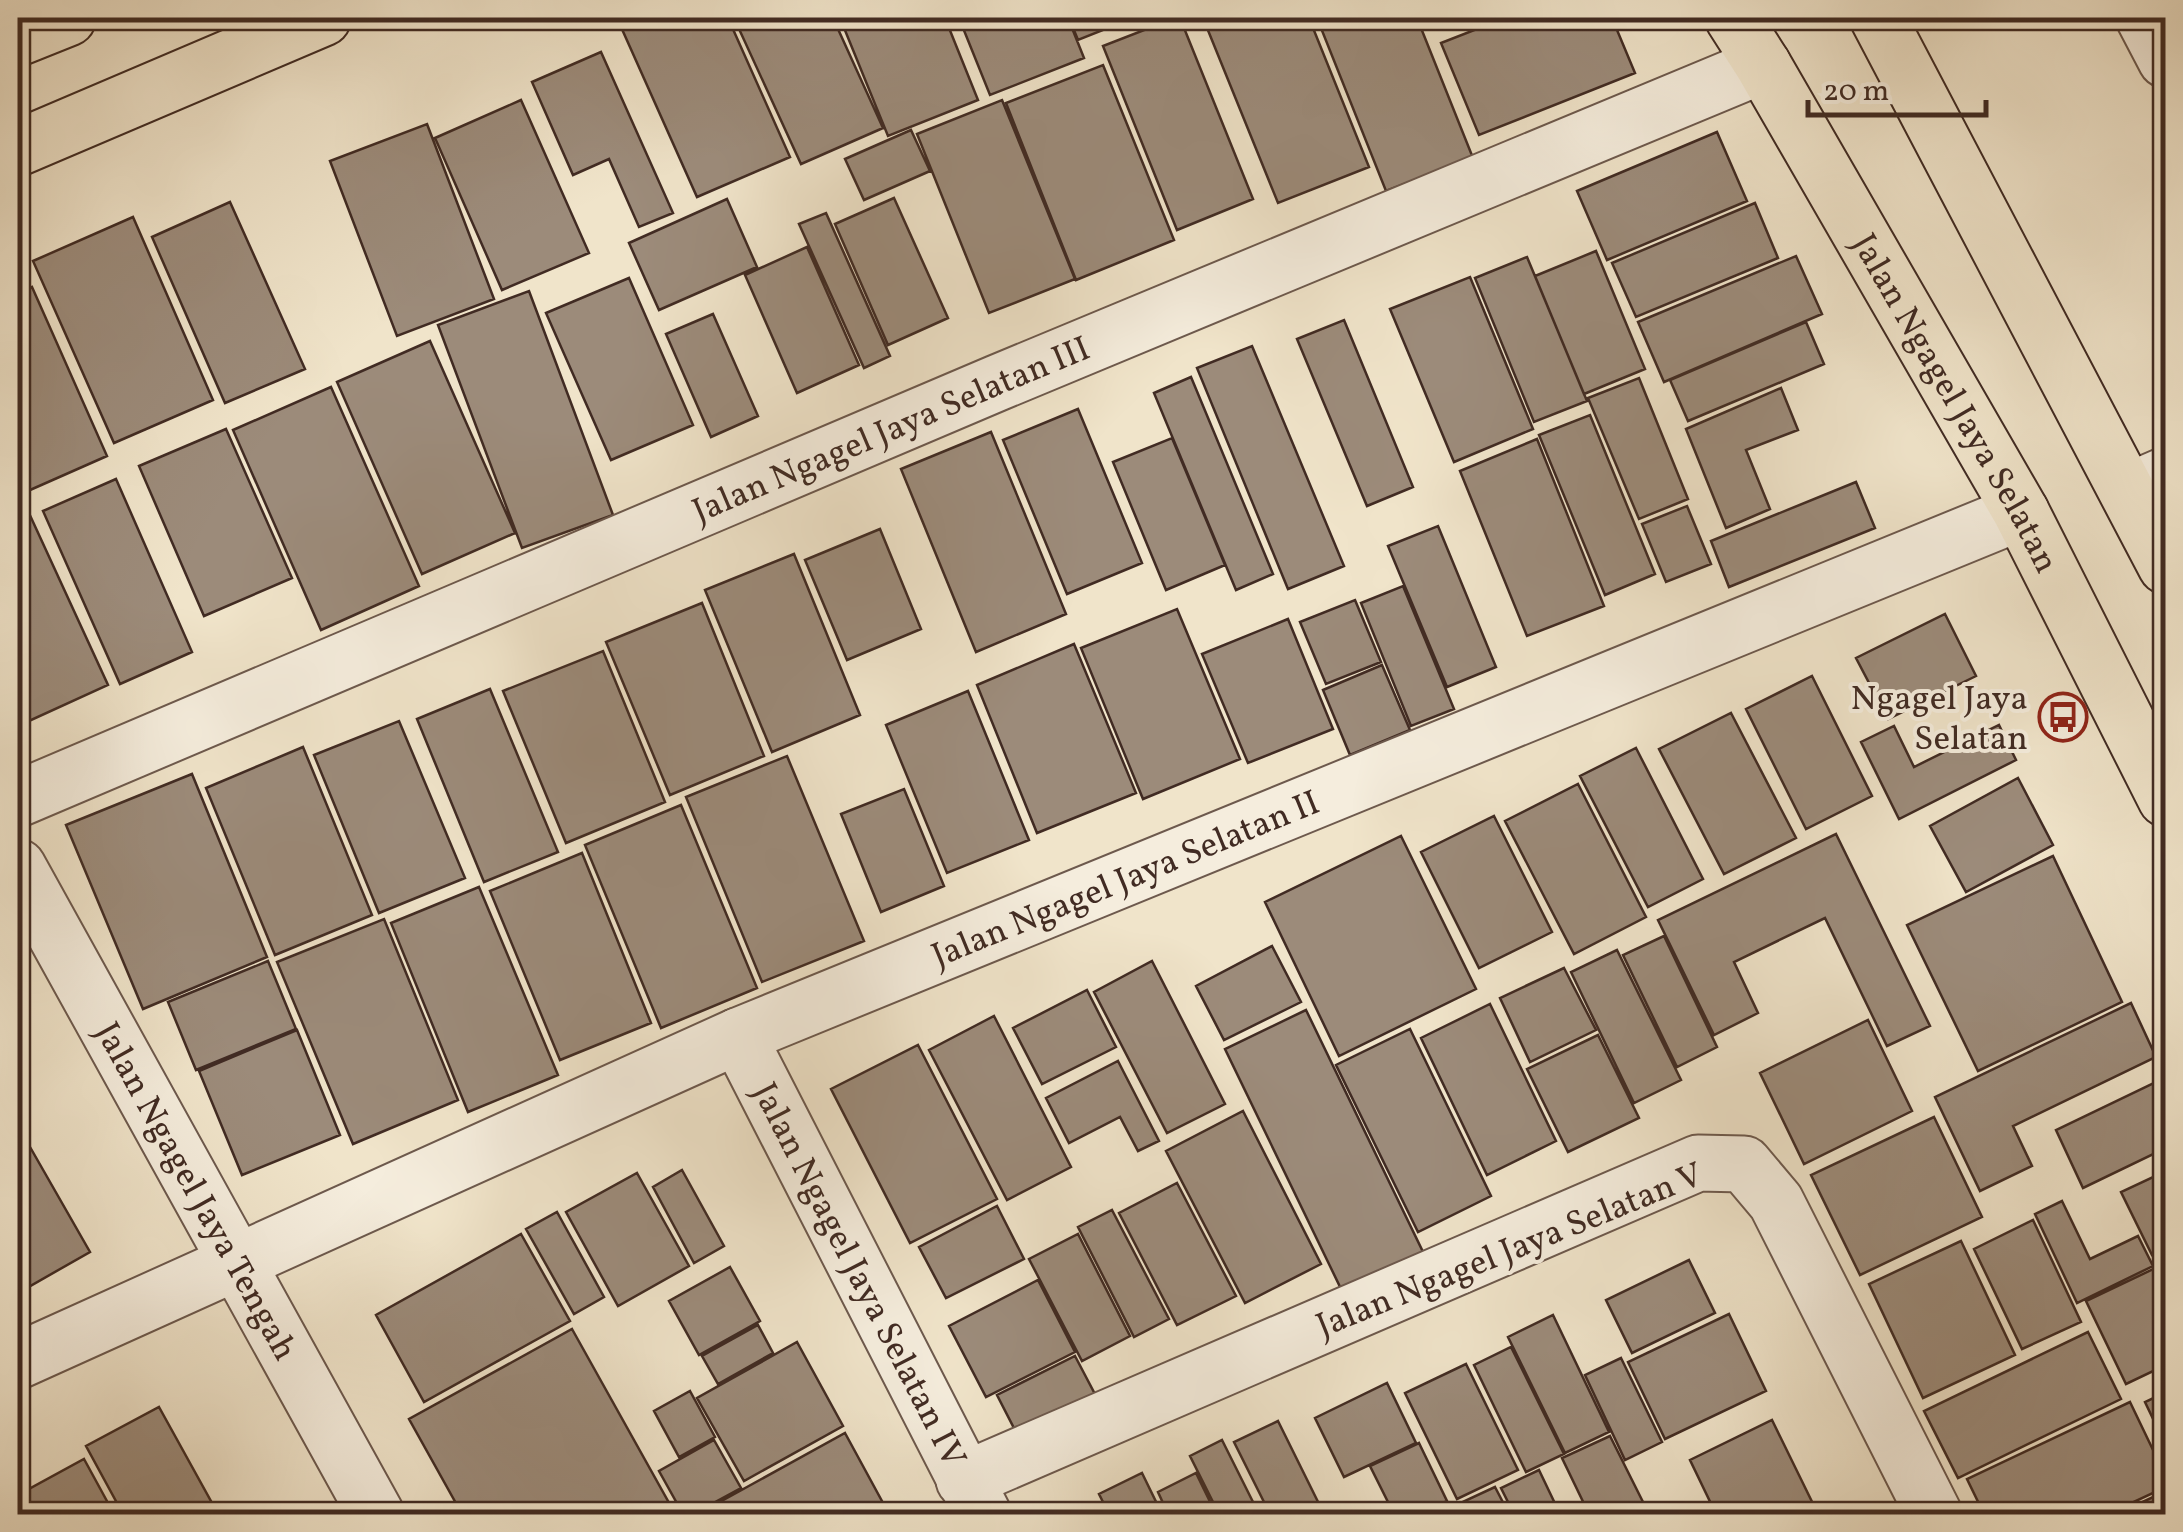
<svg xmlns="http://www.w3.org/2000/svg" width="2183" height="1532" viewBox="0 0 2183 1532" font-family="Vollkorn,serif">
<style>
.building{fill:#9c8b7a;stroke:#412b23;stroke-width:2.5}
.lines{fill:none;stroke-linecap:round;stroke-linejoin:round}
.street-casing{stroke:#6d594d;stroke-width:59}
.primary-casing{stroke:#412b23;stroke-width:59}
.street{stroke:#f5eddd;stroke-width:55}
.primary{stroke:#f0e4ca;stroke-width:55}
.labels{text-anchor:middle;stroke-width:8;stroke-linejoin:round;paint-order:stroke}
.street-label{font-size:35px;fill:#412b23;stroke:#f5eddd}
.poi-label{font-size:35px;fill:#412b23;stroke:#f5eddd;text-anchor:end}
</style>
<rect width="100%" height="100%" fill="#f0e4ca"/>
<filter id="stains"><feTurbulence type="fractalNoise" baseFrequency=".002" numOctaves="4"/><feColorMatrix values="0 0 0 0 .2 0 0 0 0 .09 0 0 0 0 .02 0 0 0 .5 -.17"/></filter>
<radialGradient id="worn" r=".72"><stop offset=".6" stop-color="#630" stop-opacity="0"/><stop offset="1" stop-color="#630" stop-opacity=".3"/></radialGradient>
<!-- building -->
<path class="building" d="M617,18H728L790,157L697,197Z
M734,18H833L883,128L801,164Z
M840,18H945L978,100L888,136Z
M959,18H1068L1084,58L990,95Z
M1069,18H1133L1078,40Z
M1175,18H1180L1253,199L1177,230L1103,46Z
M1203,18H1309L1369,167L1278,203Z
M1317,18H1417L1473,158L1386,191Z
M1505,18H1612L1635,73L1479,135L1441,43Z
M601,52L673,213L639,227L609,159L573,175L532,82Z
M1103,65L1174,240L1076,280L1006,103Z
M521,100L589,253L502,290L435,138Z
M1002,100L1075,279L989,313L917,134Z
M427,124L494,299L397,336L330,161Z
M911,130L930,171L864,200L845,159Z
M1717,132L1747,201L1607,260L1577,191Z
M894,198L948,318L888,345L835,224Z
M727,199L757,267L659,310L629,243Z
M230,202L305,369L225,403L152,237Z
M1755,203L1778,258L1636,317L1612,263Z
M826,213L890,356L864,368L799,224Z
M133,217L213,400L114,443L33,261Z
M807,247L859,365L797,393L745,275Z
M1596,251L1645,369L1584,394L1535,276Z
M1796,256L1822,314L1664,382L1638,322Z
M1527,257L1587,401L1534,422L1475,278Z
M1470,277L1533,429L1454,462L1390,309Z
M629,278L693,425L611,460L546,313Z
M32,287L107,456L21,494L18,487V293Z
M529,291L613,515L522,548L438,325Z
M713,314L758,416L711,437L666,334Z
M1344,320L1413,487L1367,506L1297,339Z
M1806,322L1824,364L1688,421L1670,380Z
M430,341L515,533L422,574L337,382Z
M1252,346L1344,566L1288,589L1197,368Z
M1191,377L1273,574L1236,590L1154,393Z
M1639,378L1688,499L1639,519L1588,398Z
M331,387L419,586L321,630L233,430Z
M1781,388L1798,430L1746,450L1770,509L1726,528L1686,429Z
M1078,409L1142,563L1067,594L1003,440Z
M1590,415L1655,574L1605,595L1539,435Z
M226,429L292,578L204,616L139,466Z
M991,432L1066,614L976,652L901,469Z
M1172,438L1225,565L1166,590L1113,462Z
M1537,439L1604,606L1527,636L1460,471Z
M116,479L192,652L120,684L43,511Z
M1856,482L1875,528L1729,587L1711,541Z
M1687,506L1711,564L1666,582L1642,524Z
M28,511L108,685L18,726V516Z
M1438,526L1496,667L1447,687L1388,546Z
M880,529L921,629L847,660L805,560Z
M794,554L860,715L772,752L705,590Z
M1403,586L1454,709L1411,726L1361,603Z
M1355,600L1381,662L1326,684L1300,622Z
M702,603L764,756L670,795L606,642Z
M1177,609L1240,759L1143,799L1081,648Z
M1945,614L1976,676L1888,719L1856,658Z
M1288,619L1333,729L1248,763L1202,654Z
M1074,644L1136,793L1037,833L977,685Z
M603,651L665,802L566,843L503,691Z
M1382,665L1410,730L1350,755L1323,690Z
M1812,676L1872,796L1806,829L1746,709Z
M490,689L558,852L484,882L417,719Z
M968,691L1029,840L947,873L886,725Z
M1731,713L1796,838L1724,874L1659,749Z
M399,721L465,878L379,913L314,755Z
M1999,725L2016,760L1899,819L1861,742L1894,726L1914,767Z
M303,747L372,915L275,955L206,788Z
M1636,748L1703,879L1648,907L1580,776Z
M787,756L864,941L762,982L686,797Z
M192,774L267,957L143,1009L66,825Z
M2018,778L2053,845L1966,892L1930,826Z
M1578,784L1646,917L1574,954L1505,821Z
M904,789L944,886L881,912L841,814Z
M681,805L757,988L661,1028L585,845Z
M1494,816L1552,932L1479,968L1421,852Z
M1836,834L1930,1026L1887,1046L1825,918L1734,962L1758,1013L1714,1035L1658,920Z
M1401,836L1476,989L1339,1056L1265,902Z
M582,853L651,1023L560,1060L490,891Z
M2053,856L2122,1002L1978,1071L1907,925Z
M479,887L558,1075L468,1112L391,923Z
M384,919L458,1100L353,1144L277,962Z
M1664,936L1717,1047L1677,1067L1623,955Z
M1272,946L1301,1002L1224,1040L1196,986Z
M1617,950L1681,1080L1634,1103L1571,972Z
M268,961L296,1029L196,1070L168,1002Z
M1152,961L1225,1104L1167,1133L1094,992Z
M1564,968L1596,1030L1530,1062L1500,998Z
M1087,990L1116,1047L1042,1084L1013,1028Z
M2131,1003L2156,1057L2013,1126L2032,1166L1980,1191L1935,1097Z
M1490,1004L1556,1141L1487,1175L1421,1038Z
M1306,1010L1424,1254L1343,1293L1225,1049Z
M994,1016L1071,1167L1007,1200L929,1050Z
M1868,1020L1912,1111L1804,1164L1760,1073Z
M1410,1029L1491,1196L1418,1232L1336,1065Z
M297,1030L340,1135L242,1175L199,1071Z
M1598,1035L1639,1118L1568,1152L1527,1069Z
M918,1045L997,1199L910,1243L831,1089Z
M1118,1061L1159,1141L1138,1151L1120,1117L1069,1143L1046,1098Z
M2162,1079L2166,1085V1148L2083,1188L2056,1130Z
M1243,1111L1321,1264L1245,1303L1166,1151Z
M1934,1117L1982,1217L1860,1275L1811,1175Z
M18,1126L90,1252L18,1293Z
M682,1170L724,1246L694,1263L653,1187Z
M2166,1171V1248L2152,1255L2121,1192Z
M637,1173L689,1266L618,1306L566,1212Z
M1177,1183L1236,1296L1177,1325L1119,1213Z
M2062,1201L2090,1259L2138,1236L2153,1266L2077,1303L2035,1214Z
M997,1206L1024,1259L946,1298L919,1247Z
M1112,1210L1169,1319L1134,1337L1078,1227Z
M557,1212L604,1297L574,1314L526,1229Z
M2033,1220L2081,1322L2022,1349L1974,1249Z
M521,1234L570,1321L424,1402L376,1315Z
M1078,1234L1130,1336L1082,1361L1029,1259Z
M1961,1241L2015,1355L1923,1398L1869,1284Z
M1689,1260L1715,1313L1632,1353L1606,1300Z
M2166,1263V1365L2126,1384L2086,1301Z
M730,1267L760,1321L699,1355L669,1301Z
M1038,1280L1075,1352L986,1397L949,1326Z
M1729,1314L1766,1391L1665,1439L1628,1362Z
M1553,1315L1609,1432L1565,1453L1508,1337Z
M758,1325L773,1353L718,1384L702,1356Z
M572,1329L673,1510L665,1514H462L409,1419Z
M2088,1332L2121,1399L1958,1478L1924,1411Z
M797,1342L843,1426L744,1481L697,1398Z
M1511,1347L1564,1454L1526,1472L1474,1365Z
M1075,1356L1097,1398L1019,1438L997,1395Z
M1621,1358L1662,1442L1625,1460L1585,1375Z
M1466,1364L1518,1470L1457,1499L1405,1393Z
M1387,1383L1416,1443L1344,1477L1315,1418Z
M690,1391L715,1437L679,1457L654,1411Z
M2166,1392V1446L2145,1402Z
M2130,1402L2166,1477V1487L2108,1514H1984L1967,1479Z
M159,1407L212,1503L190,1514H123L86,1446Z
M1772,1420L1818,1514H1716L1690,1460Z
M1278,1421L1324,1514H1270L1234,1442Z
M845,1433L889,1514H698Z
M1610,1436L1649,1514H1589L1562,1458Z
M714,1440L741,1488L693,1514H683L659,1471Z
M1222,1440L1259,1514H1219L1190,1456Z
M1419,1443L1447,1501L1419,1514H1394L1370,1466Z
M84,1459L114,1514H20L18,1495Z
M1539,1470L1560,1514H1514L1501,1488Z
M1142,1473L1162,1514H1109L1099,1494Z
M1196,1473L1216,1514H1168L1158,1492Z
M1495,1487L1509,1514H1461L1456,1505Z
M2166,1491V1514H2120L2119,1513Z"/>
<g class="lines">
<!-- street casing -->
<g class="street-casing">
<g id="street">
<path d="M2144,18L2166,60"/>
<path d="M2129,491L2166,475"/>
<path id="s1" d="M18,799L997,383L1763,65"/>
<path id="s2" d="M18,867L376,1514"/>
<path id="s3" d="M738,1036L983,1514"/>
<path id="s4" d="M18,1361L738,1036L2021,512"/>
<path d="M964,1480L1698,1163L1744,1164L1776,1202L1934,1514"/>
</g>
</g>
<!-- primary casing -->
<g class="primary-casing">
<g id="primary">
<path id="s5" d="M1733,18L1763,65L2021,512L2166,799"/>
<path d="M1878,18L2166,566"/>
<path d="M18,38L68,18"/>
<path d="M18,148L323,18"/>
</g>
</g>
<!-- street -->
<use href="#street" class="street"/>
<!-- primary -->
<use href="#primary" class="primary"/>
</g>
<!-- icons -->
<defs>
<g id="bus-ring" transform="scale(2.5)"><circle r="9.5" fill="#f5eddd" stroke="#8f2418" stroke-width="1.5"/><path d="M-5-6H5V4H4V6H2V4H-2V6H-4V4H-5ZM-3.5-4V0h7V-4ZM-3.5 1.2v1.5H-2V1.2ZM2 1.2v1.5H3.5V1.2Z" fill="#8f2418"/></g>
</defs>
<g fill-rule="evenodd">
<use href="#bus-ring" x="2063" y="717"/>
</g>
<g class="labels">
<!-- street labels -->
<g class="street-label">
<text dy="12" stroke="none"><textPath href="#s5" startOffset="445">Jalan Ngagel Jaya Selatan</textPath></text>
<text dy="12" stroke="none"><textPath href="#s1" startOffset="948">Jalan Ngagel Jaya Selatan III</textPath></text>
<text dy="12" stroke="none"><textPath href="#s4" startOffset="1208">Jalan Ngagel Jaya Selatan II</textPath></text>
<text dy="12" stroke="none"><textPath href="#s2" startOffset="370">Jalan Ngagel Jaya Tengah</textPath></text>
<text transform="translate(1509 1249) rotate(-22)" y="12">Jalan Ngagel Jaya Selatan V</text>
<text dy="12" stroke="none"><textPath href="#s3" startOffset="268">Jalan Ngagel Jaya Selatan IV</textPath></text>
</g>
<!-- poi labels -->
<g class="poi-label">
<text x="2028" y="709">Ngagel Jaya<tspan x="2028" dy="40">Selatan</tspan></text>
</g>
</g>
<!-- margin -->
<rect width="2183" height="1532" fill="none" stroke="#f0e4ca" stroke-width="60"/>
<rect x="20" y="20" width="2143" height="1492" fill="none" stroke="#412b23" stroke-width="5"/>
<rect x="30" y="30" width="2123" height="1472" fill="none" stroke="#412b23" stroke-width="2.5"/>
<!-- scale -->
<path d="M1808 100v15h178v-15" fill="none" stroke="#412b23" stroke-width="5"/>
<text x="1823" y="100" font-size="30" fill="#412b23" stroke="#f5eddd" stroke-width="8" paint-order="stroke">20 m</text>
<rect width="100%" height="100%" filter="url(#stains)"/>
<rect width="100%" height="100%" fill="url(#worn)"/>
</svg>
